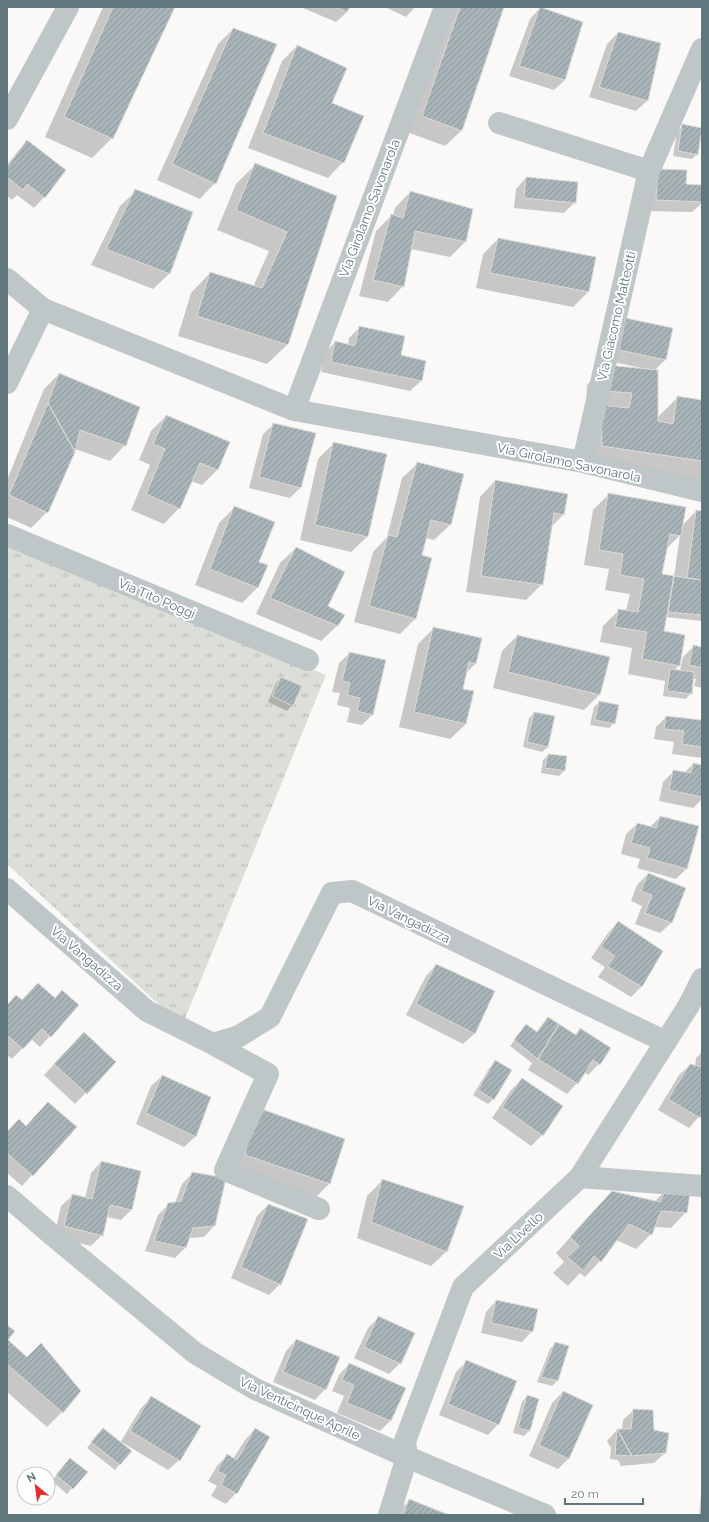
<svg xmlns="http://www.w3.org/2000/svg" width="709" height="1522" viewBox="0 0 709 1522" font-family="Raleway,sans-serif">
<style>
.grass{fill:url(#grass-tufts)}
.shadow{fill:#0003;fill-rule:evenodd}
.building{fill:url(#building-hatch);stroke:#dcdbda}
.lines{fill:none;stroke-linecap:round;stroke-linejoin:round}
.minor{stroke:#bec6c8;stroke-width:22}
.labels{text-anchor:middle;stroke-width:4;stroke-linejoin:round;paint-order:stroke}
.street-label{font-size:13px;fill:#60777d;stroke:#fff}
</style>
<defs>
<pattern id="grass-tufts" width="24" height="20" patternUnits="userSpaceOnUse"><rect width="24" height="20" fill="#dbdfd7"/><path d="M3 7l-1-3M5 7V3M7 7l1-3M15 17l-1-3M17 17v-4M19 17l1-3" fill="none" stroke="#b5bab4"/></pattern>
<pattern id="building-hatch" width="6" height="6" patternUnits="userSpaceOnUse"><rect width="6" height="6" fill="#a8b4b7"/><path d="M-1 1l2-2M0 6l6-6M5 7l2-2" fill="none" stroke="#8c979a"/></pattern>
</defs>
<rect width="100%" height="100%" fill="#faf9f8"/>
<!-- grass -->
<path class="grass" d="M7,536L326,675L182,1026L7,864Z"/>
<!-- shadow -->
<path class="shadow" d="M103,7H174L112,138L92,158L45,137Z
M303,7H349L347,12L336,22L303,8Z
M385,7H415L406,17Z
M450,7H503L461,131L445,146L407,132Z
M540,8L565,80L554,90L509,76L530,19Z
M233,29L215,183L200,199L157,180L218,44Z
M618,33L659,43L647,101L636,111L589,97L607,44Z
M297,46L330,104L343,162L328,178L248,148L282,61Z
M683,126L697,154L692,159L673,156L677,131Z
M27,141L44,197L34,208L17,195L12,200L7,196V165L17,152Z
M255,165L336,196L287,345L267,364L178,336L191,293L210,273L253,287L269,251L217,230L236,184Z
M526,178L575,202L564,213L514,208L516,189Z
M647,181L702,186V203L692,212L646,211Z
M136,191L192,213L169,274L153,289L91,265L120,206Z
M410,192L466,241L450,257L411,249L403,286L388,302L359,296L376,231L391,216H393L395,208Z
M498,239L588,292L573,307L476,288L483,254Z
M360,327L421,381L410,391L321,372L325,353L335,342L348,345L349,338Z
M672,329L665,360L654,371L657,418L678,397L702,401V483L583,466L587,385L606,366L646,370V369L609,361L615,330Z
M59,374L125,445L110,461L75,449L47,512L31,528L7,517V480L44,389Z
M166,416L217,470L202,485L191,481L179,508L164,524L131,510L150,465L139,460L151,431Z
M274,424L300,488L290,498L249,488L263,434Z
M334,443L367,537L351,552L300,540L318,459Z
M418,463L463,475L450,525L434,540L426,538L421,556L416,618L400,634L354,622L373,552L387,537L402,478Z
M495,481L563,515L551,527L542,584L526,600L466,592L480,497Z
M609,494L682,526L696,511L702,512V621L666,617L663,632L680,664L674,671H680L683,657L693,647L702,648V688L694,686L696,679H692L691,693L686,699L663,696L665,681L628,674L632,648L600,642L603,626L619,610L626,611L630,594L605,590L609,569L584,565L593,510ZM680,535L674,577L661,575L666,549Z
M235,507L258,562L266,566L257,588L242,603L195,585L219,523Z
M296,548L326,606L344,615L337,626L321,641L256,614L280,563Z
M434,628L475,664L466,673L462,689L466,724L450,739L399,727L418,644Z
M517,636L600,694L584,710L493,688L502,651Z
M350,653L373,714L362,725L347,722L350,708L337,705L340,693L332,692L339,663Z
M281,678L292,705L287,711L268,702L276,683Z
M599,702L614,723L609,728L590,725L594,707Z
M534,713L548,747L542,752L523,747L529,718Z
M666,717L702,721V758L672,754L674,742L654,739L656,727Z
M548,755L566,757L564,771L559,776L541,773L543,760Z
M693,764L702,766V799L693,808L659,801L663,782L674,771L684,773Z
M660,817L687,868L676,879L637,868L640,859L621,854L626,834L637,824L650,827Z
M648,874L684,888L671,923L660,933L635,924L642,906L631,901L637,885Z
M618,922L662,951L641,987L631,997L598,977L605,967L591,958L608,933Z
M436,965L493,992L474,1034L463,1044L406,1015L426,976Z
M38,984L50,1036L40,1047L31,1039L12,1059L7,1055V1005L21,1001Z
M548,1019L575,1035L580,1030L609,1048L599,1064L588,1075L584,1072L577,1083L567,1094L528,1070L532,1063L510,1046L526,1025L536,1033Z
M73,1044L115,1062L75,1104L44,1075Z
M702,1052V1113L689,1128L658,1110L679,1075L690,1065L695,1066L696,1058Z
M495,1062L493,1099L488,1104L473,1095L490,1067Z
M162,1076L209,1097L195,1137L184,1147L136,1124L151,1086Z
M522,1079L542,1135L531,1146L492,1118L511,1090Z
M241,1123L330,1183L314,1199L230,1170Z
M26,1127H75L22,1186L7,1173V1132Z
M101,1162L131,1210L121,1220L107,1217L102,1235L91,1246L54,1237L61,1206L72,1196L85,1198L91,1173Z
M193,1173L214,1226L204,1237L189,1238L185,1248L175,1258L145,1251L158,1215L169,1204L175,1203L182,1184Z
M383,1180L447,1251L431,1266L357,1238L367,1196Z
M668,1188L686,1212L671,1228L654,1227L651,1234L636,1249L616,1240L600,1261L585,1277L580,1273L568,1286L553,1273L564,1262L556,1253L597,1208L654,1202Z
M268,1205L307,1220L280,1284L269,1295L231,1278L257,1216Z
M496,1301L532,1331L522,1342L481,1333L486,1312Z
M378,1318L400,1363L389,1374L354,1358L368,1328Z
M7,1340L62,1412L47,1427L7,1392Z
M296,1340L325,1389L315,1400L273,1382L286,1351Z
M555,1344L568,1347L557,1381L552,1386L537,1382L550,1349Z
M466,1362L498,1424L488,1435L439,1415L456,1372Z
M349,1364L404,1389L390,1421L380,1431L337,1413L344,1396L332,1391L339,1375Z
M563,1392L569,1458L558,1469L529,1456L552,1403Z
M527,1396L538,1399L529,1431L524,1436L513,1433L522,1402Z
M151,1398L179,1460L168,1470L123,1443L120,1464L115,1470L87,1448L98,1434L120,1443L141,1408Z
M634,1410L653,1431L665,1453L654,1463L621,1466L618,1460L610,1459L611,1448L607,1441L617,1430H622L623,1420Z
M255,1429L236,1493L226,1504L211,1496L217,1486L208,1481L217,1466L227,1455L233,1459L245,1440Z
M65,1464L86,1472L67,1494L52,1481Z
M702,1485V1515H699Z
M409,1501L447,1515H397L398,1511Z"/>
<!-- building -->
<path class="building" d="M113,7H175L113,139L64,117Z
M335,7H350L347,12Z
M460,7H504L462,131L422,116Z
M540,7L583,22L565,80L519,66Z
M233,28L277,44L216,184L172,164Z
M618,32L661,43L648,101L599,87Z
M297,45L347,68L332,103L364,116L344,163L263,133Z
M682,124L702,128L698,155L678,151Z
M27,140L66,170L45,198L27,184L23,190L7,177V167Z
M255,163L337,196L288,345L197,316L210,272L262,288L287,232L236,210Z
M658,169L687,170L686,184L702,185V202L656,200Z
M526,177L578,182L576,203L524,198Z
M135,189L193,212L170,274L106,249Z
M410,191L473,209L466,242L415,231L404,287L373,280L391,214L403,218Z
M498,238L596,257L589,292L490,273Z
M625,318L673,328L666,360L619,350Z
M359,326L405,336L401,355L426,361L422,381L331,362L335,341L355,346Z
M606,365L658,370V421L673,424L677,396L702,400V461L602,446L601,405L629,408L632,393L604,391Z
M59,373L140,407L126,446L80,430L75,452L48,403Z
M48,403L75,452L48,513L9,495Z
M166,415L230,442L218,470L200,463L180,509L146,494L165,449L153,444Z
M273,423L316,433L301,488L259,477Z
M333,442L387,454L368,537L315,525Z
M417,462L464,474L451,525L431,520L422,555L432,558L416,619L369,606L388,535L397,537Z
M495,480L568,494L564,515L554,513L543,585L481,576Z
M608,493L686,507L681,536L670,534L662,574L674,576L664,631L685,635L680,666L642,659L647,632L615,627L618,609L638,612L644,579L620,575L623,554L599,550Z
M234,506L275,522L259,562L268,565L258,588L210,569Z
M696,510L702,511V580L687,578Z
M296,547L345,572L328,606L345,615L338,626L270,598Z
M674,576L702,580V615L668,612Z
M433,627L482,638L476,664L469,662L463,689L474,691L466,724L414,712Z
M517,635L610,657L600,695L508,672Z
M693,645L702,647V668L689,665Z
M349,652L386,660L373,715L357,711L360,698L347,695L350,683L342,681Z
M670,669L694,672L692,694L667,691Z
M281,677L302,686L293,706L272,696Z
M599,701L619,705L615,724L595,720Z
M534,712L555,716L548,747L527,742Z
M666,716L702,720V747L682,744L684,731L664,729Z
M548,754L567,756L565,771L545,768Z
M693,763L702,765V797L669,790L673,770L691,773Z
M660,816L699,826L687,869L647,858L650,848L631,843L637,823L656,828Z
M648,873L686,888L672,923L645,913L652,895L641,891Z
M618,921L663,951L642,987L607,966L615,956L601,947Z
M436,964L495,991L475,1034L416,1004Z
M38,983L55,998L62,990L79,1005L51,1037L42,1029L23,1049L7,1035V1005L16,995L22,1000Z
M548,1017L559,1024L538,1059L514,1040L526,1024L537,1032Z
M559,1024L576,1035L580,1028L611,1048L600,1065L593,1060L578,1084L538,1059Z
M84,1032L116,1062L87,1094L54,1064Z
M495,1060L512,1070L494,1100L478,1090Z
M690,1064L702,1067V1115L700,1118L668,1099Z
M162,1075L211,1097L196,1137L146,1113Z
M522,1078L563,1106L543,1136L502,1107Z
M48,1102L77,1127L33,1176L7,1153V1132L19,1119L26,1126Z
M256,1107L345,1139L330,1184L245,1155Z
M101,1161L141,1171L132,1210L110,1205L103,1236L64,1226L72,1194L92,1199Z
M192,1172L226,1178L215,1226L193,1228L186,1248L154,1241L168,1203L181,1201Z
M382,1179L464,1206L447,1252L371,1222Z
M667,1187L690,1194L687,1213L661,1211L652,1235L629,1224L601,1262L594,1256L584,1271L567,1257L579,1246L570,1237L612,1191L660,1202Z
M268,1204L308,1219L281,1285L241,1267Z
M496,1300L538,1309L533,1332L491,1323Z
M378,1316L415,1333L401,1364L364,1347Z
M7,1325L15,1331L8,1340L27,1357L41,1343L81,1391L63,1413L7,1364Z
M296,1339L340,1357L326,1390L283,1372Z
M555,1342L569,1346L558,1381L541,1377Z
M466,1360L517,1381L499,1425L448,1404Z
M349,1363L406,1388L391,1421L347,1403L354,1385L342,1380Z
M563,1391L593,1405L569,1459L539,1445Z
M527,1395L539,1399L530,1431L518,1428Z
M151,1396L201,1426L180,1461L130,1431Z
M633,1409L653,1410L654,1430L669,1433L666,1453L632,1456L617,1429H631Z
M103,1428L132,1451L120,1465L91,1442Z
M255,1428L270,1437L237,1494L221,1485L226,1475L217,1471L227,1454L237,1460Z
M617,1429L632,1456L615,1455Z
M70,1458L88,1472L73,1489L56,1475Z
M409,1499L449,1515H403Z"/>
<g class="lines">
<!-- minor -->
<path class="minor" d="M7,119L68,7
M499,123L649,171
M7,279L43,309L294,410L583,462L702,491
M7,383L43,309
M294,410L445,7
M583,462L649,171L702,49
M7,535L308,660
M7,889L147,1011L213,1044L268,1074L225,1170L319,1209
M213,1044L239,1036L270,1017L332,893L352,891L666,1042
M580,1177L702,1186
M7,1196L51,1234L195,1353L255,1389L407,1457L545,1515
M389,1515L407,1457L405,1441L463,1287L580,1177L689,1005L702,979"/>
</g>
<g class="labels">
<!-- street labels -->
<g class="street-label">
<text transform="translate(369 208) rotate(-69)" y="5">Via Girolamo Savonarola</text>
<text transform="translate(616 316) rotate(-77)" y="5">Via Giacomo Matteotti</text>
<text transform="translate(569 462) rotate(12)" y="5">Via Girolamo Savonarola</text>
<text transform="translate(157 598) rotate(23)" y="5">Via Tito Poggi</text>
<text transform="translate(409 919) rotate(26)" y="5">Via Vangadizza</text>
<text transform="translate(87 958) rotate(41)" y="5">Via Vangadizza</text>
<text transform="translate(518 1235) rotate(-43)" y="5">Via Livello</text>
<text transform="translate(300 1408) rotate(25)" y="5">Via Venticinque Aprile</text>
</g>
</g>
<!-- border -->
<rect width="709" height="1522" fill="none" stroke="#60777d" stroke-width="16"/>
<!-- north arrow -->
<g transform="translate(36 1486) rotate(331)"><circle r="19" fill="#ffffff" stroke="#bfc9cb"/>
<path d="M0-3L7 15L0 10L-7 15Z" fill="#e42e2e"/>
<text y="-6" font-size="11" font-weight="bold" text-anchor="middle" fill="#60777d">N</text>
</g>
<!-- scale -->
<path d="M565 1498v6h78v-6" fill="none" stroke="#60777d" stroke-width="2"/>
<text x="571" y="1498" font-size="12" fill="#60777d" stroke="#ffffff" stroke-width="3" paint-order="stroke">20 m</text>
</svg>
